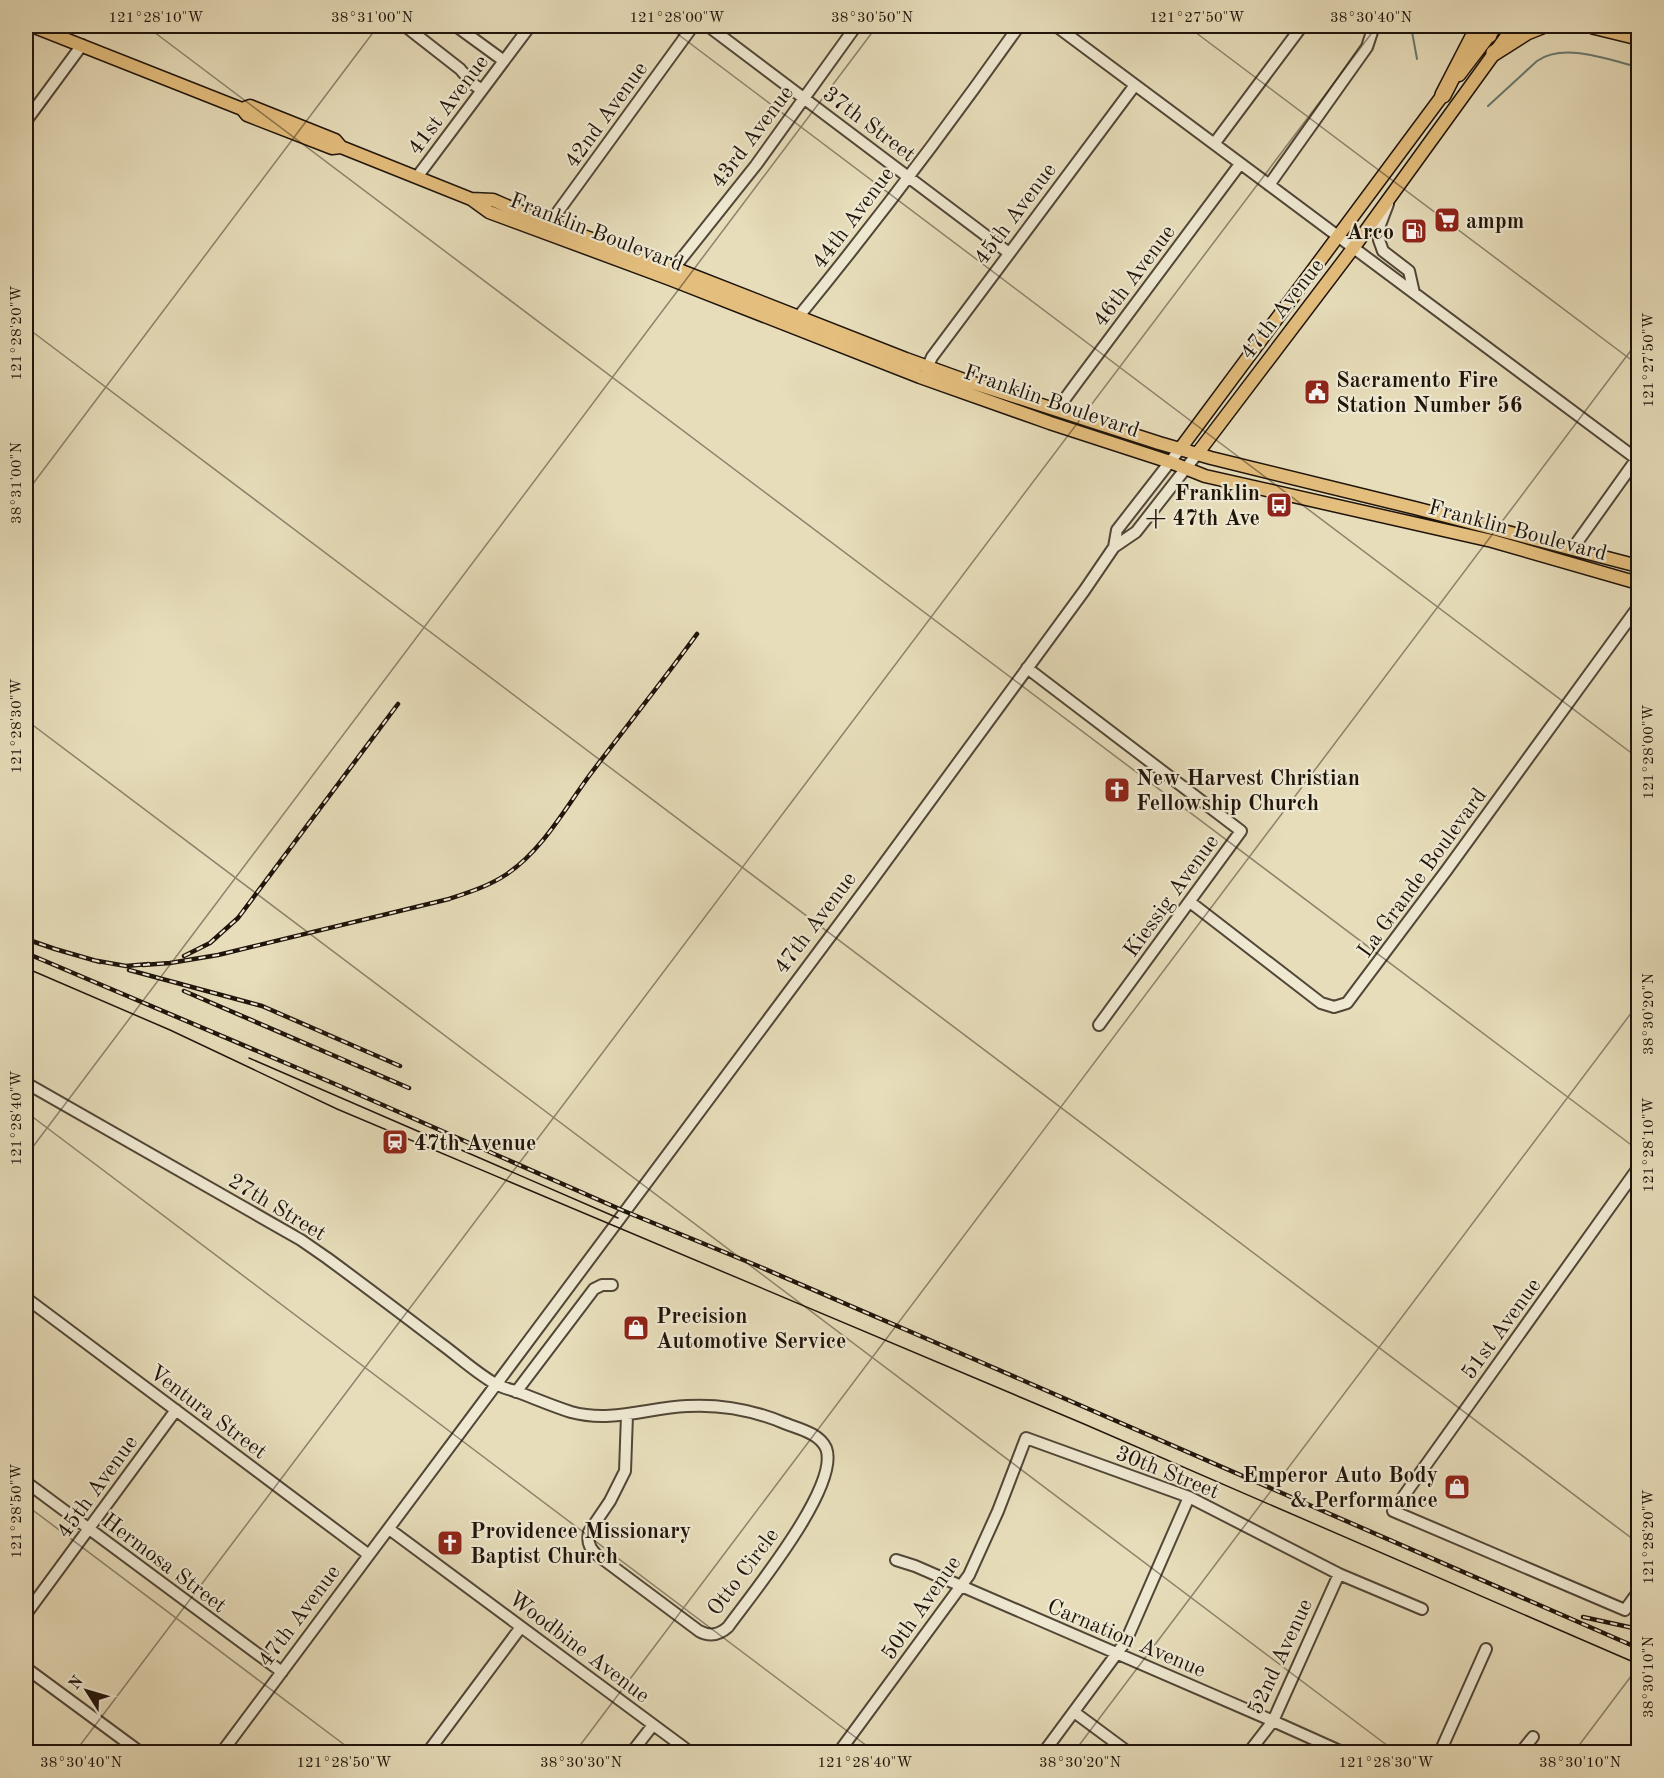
<svg xmlns="http://www.w3.org/2000/svg" width="1664" height="1778" viewBox="0 0 1664 1778" font-family="'Old Standard TT',serif">
<style>
.lines{fill:none;stroke-linecap:round;stroke-linejoin:round}
.stream{stroke:#67786f;stroke-width:2}
.minor-casing{stroke:#514637;stroke-width:14}
.major-casing{stroke:#1f140b;stroke-width:15}
.highway-casing{stroke:#1f140b;stroke-width:18}
.minor{stroke:#efe9d2;stroke-width:10}
.major{stroke:#e4be7d;stroke-width:12}
.highway{stroke:#e4be7d;stroke-width:15}
.tram{stroke:#1f140b;stroke-width:1.5}
.rail-casing{stroke:#1f140b;stroke-width:4.5}
.rail{stroke:#efe9d2;stroke-width:2;stroke-dasharray:7;stroke-linecap:butt}
.ticks{fill:none;stroke:#1f140b;stroke-width:1.5;stroke-opacity:0.45}
.labels{text-anchor:middle;stroke-width:4.5;stroke-linejoin:round;paint-order:stroke}
.street-label{font-size:22px;fill:#1f140b;stroke:#efe9d2}
.poi-label{font-size:22px;font-weight:bold;fill:#1f140b;stroke:#efe9d2;text-anchor:start}
.neatline{fill:none;stroke:#1f140b;stroke-width:2}
.ticks-label{font-size:15px;text-anchor:middle;fill:#1f140b}
</style>
<rect width="100%" height="100%" fill="#e7ddba"/>
<filter id="stains"><feTurbulence type="fractalNoise" baseFrequency=".00333" numOctaves="4"/><feColorMatrix values="0 0 0 0 .2 0 0 0 0 .09 0 0 0 0 .02 0 0 0 .5 -.17"/></filter>
<radialGradient id="worn" r=".72"><stop offset=".6" stop-color="#630" stop-opacity="0"/><stop offset="1" stop-color="#630" stop-opacity=".3"/></radialGradient>
<g class="lines">
<!-- stream -->
<path class="stream" d="M1411,26L1417,59
M1488,106L1537,61C1564,42 1609,60 1638,67"/>
<!-- minor casing -->
<g class="minor-casing">
<path id="minor" d="M405,26L460,69L473,84L482,90
M456,26L504,61
M708,26L1009,253
M1056,26L1638,460
M26,121L82,45
M1214,144L1302,26
M417,177L530,26
M1269,185L1367,47L1374,26
M1388,204L1380,225L1379,240L1383,251L1409,271L1414,293
M549,224L693,26
M674,268L756,165L856,26
M799,316C876,222 949,125 1019,26
M928,366L932,357L1135,85
M1061,411L1064,400L1078,381L1240,164
M1114,547L1117,530L1180,449
M1573,548L1638,457
M1027,668L1241,831L1099,1025
M1190,902L1321,1003L1334,1007L1347,1003L1446,871L1638,607
M26,1083L301,1240L327,1258C365,1286 402,1314 440,1343C458,1356 475,1372 494,1383C500,1387 508,1389 515,1391C534,1398 552,1406 571,1412C611,1423 647,1408 687,1406C721,1404 753,1410 784,1423C799,1429 819,1433 826,1448C841,1486 751,1595 728,1627C719,1635 710,1637 699,1631L596,1554C589,1548 587,1541 589,1532L610,1501L625,1471L627,1415
M1638,1168L1393,1511L1625,1610L1638,1592
M26,1298L369,1555
M516,1392L594,1289L602,1285H612
M26,1482L282,1672
M389,1529L690,1752
M896,1560L915,1566L1273,1721L1342,1752
M26,1614L176,1410
M26,1668L140,1752
M1074,1712L1128,1752
M222,1752L870,883L1084,591L1114,547L1136,532L1197,454
M428,1752L521,1627
M632,1752L653,1725
M839,1752L969,1575L998,1511L1026,1438L1189,1497L1339,1574L1422,1609
M1044,1752L1126,1641L1189,1497
M1249,1752L1273,1721L1339,1574
M1440,1752L1486,1649
M1521,1752L1533,1737"/>
</g>
<!-- major casing -->
<g class="major-casing">
<path id="major" d="M32,26L242,109L247,115L332,148L341,147L471,199L489,212L670,279L920,377L1050,423L1170,462L1205,476L1492,541L1638,583
M1459,75L1494,29
M242,109L250,106L335,140L341,147
M471,199L493,200L549,224L674,268L906,359L964,380L1159,443L1211,458L1415,508L1638,566
M1180,449L1448,88
M1197,454L1354,247L1514,26"/>
</g>
<!-- highway casing -->
<g class="highway-casing">
<path id="highway" d="M1593,26L1638,37
M1489,35L1490,26
M1494,53L1527,32L1542,26
M1443,95L1475,33V26"/>
</g>
<!-- minor -->
<use href="#minor" class="minor"/>
<!-- major -->
<use href="#major" class="major"/>
<!-- highway -->
<use href="#highway" class="highway"/>
<!-- tram -->
<path class="tram" d="M26,968L170,1030L337,1109L1084,1424L1638,1664
M249,1058L618,1218"/>
<!-- rail casing -->
<g class="rail-casing">
<path id="rail" d="M26,939L55,949L100,962
M26,953L335,1084L624,1211L758,1266L976,1360L1638,1648
M184,956L210,943L238,918L398,704
M92,960L126,966L149,964
M143,965L170,963L218,955L449,899C470,892 489,886 507,874C543,849 564,810 589,776C625,728 662,682 697,634
M129,970L262,1006L400,1066
M184,991L409,1088
M1583,1617L1638,1629"/>
</g>
<!-- rail -->
<use href="#rail" class="rail"/>
</g>
<!-- ticks -->
<path class="ticks" d="M146,26L1638,1150M667,26L1638,758M1187,26L1638,365M26,327L1638,1543M26,493L378,26M26,720L1396,1752M26,1112L875,1752M26,1156L877,26M26,1505L354,1752M75,1752L1377,26M575,1752L1638,341M1074,1752L1638,1004M1574,1752L1638,1667"/>
<!-- icons -->
<defs>
<g id="supermarket-square" transform="scale(1.35)"><rect x="-9" y="-9" width="18" height="18" rx="4" fill="#8f2418" stroke="#efe9d2"/><path d="M-6-5.5h2.5l.6 2H6L4.5 2H-2.5L-4.4-4H-6ZM-1.5 3.2a1.3 1.3 0 1 0 .1 0ZM3 3.2a1.3 1.3 0 1 0 .1 0Z" fill="#fff"/></g>
<g id="fuel-square" transform="scale(1.35)"><rect x="-9" y="-9" width="18" height="18" rx="4" fill="#8f2418" stroke="#efe9d2"/><path d="M-5.5-6h7V0h2V4h1.3V-2.5L3-4.5l.8-.8L6-3V5H2.5V1h-1V6h-7ZM-4.2-4.7v3.2H.2V-4.7Z" fill="#fff"/></g>
<g id="civic-square" transform="scale(1.35)"><rect x="-9" y="-9" width="18" height="18" rx="4" fill="#8f2418" stroke="#efe9d2"/><path d="M-.6-6.5H3V-4.5H.6V-3L4-1V1h2V6H-6V1h2V-1L-.6-3ZM-1.2 2.5V6h2.4V2.5Z" fill="#fff"/></g>
<g id="bus-square" transform="scale(1.35)"><rect x="-9" y="-9" width="18" height="18" rx="4" fill="#8f2418" stroke="#efe9d2"/><path d="M-5-6H5V4H4V6H2V4H-2V6H-4V4H-5ZM-3.5-4V0h7V-4ZM-3.5 1.2v1.5H-2V1.2ZM2 1.2v1.5H3.5V1.2Z" fill="#fff"/></g>
<g id="church-square" transform="scale(1.35)"><rect x="-9" y="-9" width="18" height="18" rx="4" fill="#8f2418" stroke="#efe9d2"/><path d="M-1.2-6h2.4v3.5h3.3v2.4h-3.3V6h-2.4V-.1h-3.3v-2.4h3.3Z" fill="#fff"/></g>
<g id="station-square" transform="scale(1.35)"><rect x="-9" y="-9" width="18" height="18" rx="4" fill="#8f2418" stroke="#efe9d2"/><path d="M-3-6H3Q5-6 5-4V2Q5 4 3 4L4.5 6H3L1.5 4h-3L-3 6H-4.5L-3 4Q-5 4-5 2V-4Q-5-6-3-6ZM-3.5-4v3h7v-3ZM-3.5 1v1.5H-2V1ZM2 1v1.5H3.5V1Z" fill="#fff"/></g>
<g id="shop-square" transform="scale(1.35)"><rect x="-9" y="-9" width="18" height="18" rx="4" fill="#8f2418" stroke="#efe9d2"/><path d="M-5-2.5h2.3a2.7 3.5 0 0 1 5.4 0H5L5.5 6h-11ZM-1.5-2.5h3a1.5 2.3 0 0 0-3 0Z" fill="#fff"/></g>
</defs>
<g fill-rule="evenodd">
<use href="#supermarket-square" x="1447" y="220"/>
<use href="#fuel-square" x="1414" y="231"/>
<use href="#civic-square" x="1317" y="392"/>
<use href="#bus-square" x="1279" y="505"/>
<use href="#church-square" x="1117" y="790"/>
<use href="#station-square" x="395" y="1142"/>
<use href="#shop-square" x="636" y="1328"/>
<use href="#shop-square" x="1457" y="1487"/>
<use href="#church-square" x="450" y="1543"/>
</g>
<g class="labels">
<!-- street labels -->
<g class="street-label">
<text transform="translate(447 104) rotate(-53)" y="8">41st Avenue</text>
<text transform="translate(605 114) rotate(-54)" y="8">42nd Avenue</text>
<text transform="translate(870 123) rotate(37)" y="8">37th Street</text>
<text transform="translate(751 136) rotate(-53)" y="8">43rd Avenue</text>
<text transform="translate(1014 213) rotate(-53)" y="8">45th Avenue</text>
<text transform="translate(852 217) rotate(-53)" y="8">44th Avenue</text>
<text transform="translate(597 231) rotate(21)" y="8">Franklin Boulevard</text>
<text transform="translate(1133 275) rotate(-53)" y="8">46th Avenue</text>
<text transform="translate(1281 308) rotate(-52)" y="8">47th Avenue</text>
<text transform="translate(1052 400) rotate(19)" y="8">Franklin Boulevard</text>
<text transform="translate(1518 529) rotate(15)" y="8">Franklin Boulevard</text>
<text transform="translate(1421 872) rotate(-54)" y="8">La Grande Boulevard</text>
<text transform="translate(1170 895) rotate(-54)" y="8">Kiessig Avenue</text>
<text transform="translate(814 922) rotate(-53)" y="8">47th Avenue</text>
<text transform="translate(278 1206) rotate(31)" y="8">27th Street</text>
<text transform="translate(1500 1328) rotate(-54)" y="8">51st Avenue</text>
<text transform="translate(209 1411) rotate(37)" y="8">Ventura Street</text>
<text transform="translate(1168 1471) rotate(22)" y="8">30th Street</text>
<text transform="translate(96 1486) rotate(-54)" y="8">45th Avenue</text>
<text transform="translate(165 1562) rotate(37)" y="8">Hermosa Street</text>
<text transform="translate(742 1571) rotate(-53)" y="8">Otto Circle</text>
<text transform="translate(920 1607) rotate(-55)" y="8">50th Avenue</text>
<text transform="translate(298 1615) rotate(-53)" y="8">47th Avenue</text>
<text transform="translate(1127 1637) rotate(23)" y="8">Carnation Avenue</text>
<text transform="translate(580 1646) rotate(37)" y="8">Woodbine Avenue</text>
<text transform="translate(1279 1656) rotate(-65)" y="8">52nd Avenue</text>
</g>
<!-- poi labels -->
<g class="poi-label">
<text x="1466" y="228">ampm</text>
<text x="1394" y="239" text-anchor="end">Arco</text>
<text x="1336" y="387">Sacramento Fire<tspan x="1336" dy="25">Station Number 56</tspan></text>
<text x="1260" y="500" text-anchor="end">Franklin<tspan x="1260" dy="25">+ 47th Ave</tspan></text>
<text x="1136" y="785">New Harvest Christian<tspan x="1136" dy="25">Fellowship Church</tspan></text>
<text x="414" y="1150">47th Avenue</text>
<text x="656" y="1323">Precision<tspan x="656" dy="25">Automotive Service</tspan></text>
<text x="1438" y="1482" text-anchor="end">Emperor Auto Body<tspan x="1438" dy="25">&amp; Performance</tspan></text>
<text x="470" y="1538">Providence Missionary<tspan x="470" dy="25">Baptist Church</tspan></text>
</g>
</g>
<!-- margin -->
<rect width="1664" height="1778" fill="none" stroke="#e7ddba" stroke-width="66"/>
<!-- north arrow -->
<g transform="translate(87 1691) rotate(307)" stroke="#efe9d2" stroke-width="4.5" paint-order="stroke">
<path d="M0-4.5L10 22L0 15L-10 22Z" fill="#1f140b"/>
<text y="-9" font-size="16" font-weight="bold" text-anchor="middle" fill="#1f140b">N</text>
</g>
<rect x="33" y="33" width="1598" height="1712" class="neatline"/>
<g class="ticks-label">
<text x="156" y="22">121°28'10"W</text>
<text x="372" y="22">38°31'00"N</text>
<text x="677" y="22">121°28'00"W</text>
<text x="872" y="22">38°30'50"N</text>
<text x="1197" y="22">121°27'50"W</text>
<text x="1371" y="22">38°30'40"N</text>
<text transform="translate(16 333) rotate(-90)" y="5">121°28'20"W</text>
<text transform="translate(1648 360) rotate(-90)" y="5">121°27'50"W</text>
<text transform="translate(16 483) rotate(-90)" y="5">38°31'00"N</text>
<text transform="translate(16 726) rotate(-90)" y="5">121°28'30"W</text>
<text transform="translate(1648 752) rotate(-90)" y="5">121°28'00"W</text>
<text transform="translate(1648 1014) rotate(-90)" y="5">38°30'20"N</text>
<text transform="translate(16 1118) rotate(-90)" y="5">121°28'40"W</text>
<text transform="translate(1648 1145) rotate(-90)" y="5">121°28'10"W</text>
<text transform="translate(16 1511) rotate(-90)" y="5">121°28'50"W</text>
<text transform="translate(1648 1537) rotate(-90)" y="5">121°28'20"W</text>
<text transform="translate(1648 1677) rotate(-90)" y="5">38°30'10"N</text>
<text x="81" y="1767">38°30'40"N</text>
<text x="344" y="1767">121°28'50"W</text>
<text x="581" y="1767">38°30'30"N</text>
<text x="865" y="1767">121°28'40"W</text>
<text x="1080" y="1767">38°30'20"N</text>
<text x="1386" y="1767">121°28'30"W</text>
<text x="1580" y="1767">38°30'10"N</text>
</g>
<rect width="100%" height="100%" filter="url(#stains)"/>
<rect width="100%" height="100%" fill="url(#worn)"/>
</svg>
